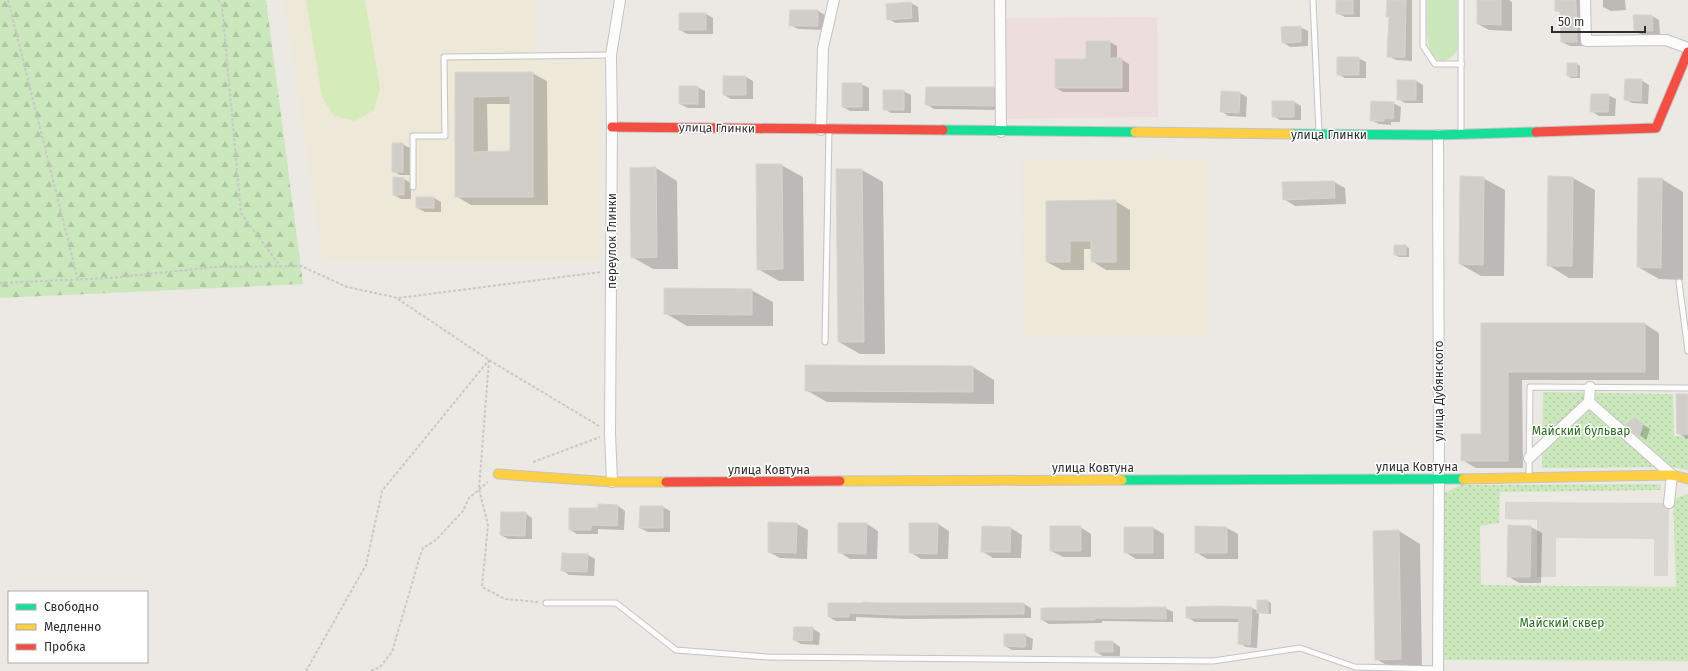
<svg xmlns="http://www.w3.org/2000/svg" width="1688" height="671" viewBox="0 0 1688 671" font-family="'Fira Sans',sans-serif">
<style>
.education{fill:#eee8d9}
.medical{fill:#eddedd}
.grass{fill:#cbe7bc}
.forest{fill:url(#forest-firs)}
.park{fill:url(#park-dots)}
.pitch{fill:#d5ebba}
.plaza{fill:#dad6d2}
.shadow{fill:#0003;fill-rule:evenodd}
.building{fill:#d1ceca;stroke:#d7d4d0;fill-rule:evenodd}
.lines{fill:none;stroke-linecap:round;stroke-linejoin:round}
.lane-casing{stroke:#c5c4c4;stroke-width:7}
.street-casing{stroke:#c5c4c4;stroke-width:12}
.fast-casing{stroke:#c5c4c4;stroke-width:11}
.slow-casing{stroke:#c5c4c4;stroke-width:11}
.jam-casing{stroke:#c5c4c4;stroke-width:11}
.path{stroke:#c8c8c8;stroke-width:2;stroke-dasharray:3 2;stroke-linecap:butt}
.lane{stroke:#fcfcfb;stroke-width:5}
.street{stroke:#fcfcfb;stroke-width:10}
.fast{stroke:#16e098;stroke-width:9}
.slow{stroke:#ffcf43;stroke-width:9}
.jam{stroke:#f24e42;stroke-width:9}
.labels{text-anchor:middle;stroke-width:3;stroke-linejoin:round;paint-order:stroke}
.street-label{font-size:12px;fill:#2d2d2d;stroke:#fff}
.park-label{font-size:12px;fill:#266e1a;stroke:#fff}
</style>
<defs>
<pattern id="forest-firs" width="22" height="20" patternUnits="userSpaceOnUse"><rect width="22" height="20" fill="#cbe7bc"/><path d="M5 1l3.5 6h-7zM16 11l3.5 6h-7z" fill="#afc6a2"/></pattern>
<pattern id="park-dots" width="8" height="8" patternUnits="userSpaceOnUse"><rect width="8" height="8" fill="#cbe7bc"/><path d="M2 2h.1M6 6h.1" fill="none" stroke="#afc6a2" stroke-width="1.8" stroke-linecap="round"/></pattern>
</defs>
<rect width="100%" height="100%" fill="#ece8e4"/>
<!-- education -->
<path class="education" d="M284,0H536V62L602,61L600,261H323Z
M1207,159L1208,335L1023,336L1022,160Z"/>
<!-- medical -->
<path class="medical" d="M1157,17L1158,117L1005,119V18Z"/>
<!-- grass -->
<path class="grass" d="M1427,0H1457C1457,9 1459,44 1457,50C1455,55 1449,60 1443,61C1422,61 1428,14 1427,0Z"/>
<!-- forest -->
<path class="forest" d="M0,0H266L303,284L0,298Z"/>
<!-- park -->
<path class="park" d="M1543,392L1673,394L1674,436H1688V470L1671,467L1542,468Z
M1661,484V490L1500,492L1499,523L1480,526L1481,585L1676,587L1673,499L1688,494V661L1443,660V494L1460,485Z"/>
<!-- pitch -->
<path class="pitch" d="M306,0H365L380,89L374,110L355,121L334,116L322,97Z"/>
<!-- plaza -->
<path class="plaza" d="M1505,502L1669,503L1668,576H1654V539L1556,538V577H1537V520L1505,519Z"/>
<!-- shadow -->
<path class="shadow" d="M1337,0H1360V17H1345L1337,13Z
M1387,0H1412V61L1396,60L1388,56L1390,18L1387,17Z
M1478,0H1509L1512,2V31L1489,30L1478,24Z
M1557,0H1583L1584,46H1570L1562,42L1561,13L1556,10Z
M1603,0H1625L1626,10L1611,11L1603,7Z
M911,3L918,7L919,22L896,23L888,19Z
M791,11H818L825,15V30L798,29L790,25Z
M706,14L713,18V34H687L680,30Z
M1634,16H1652L1659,20L1660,35H1642L1635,31Z
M1300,27L1308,31V46L1290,47L1283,42Z
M1087,42H1110L1117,46V59H1121L1129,64V92H1063L1056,88L1087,60Z
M1358,58L1366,62V78H1345L1338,74Z
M1568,64H1577L1580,66V78H1571L1568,76Z
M456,73H532L547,81L548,205H471L456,196ZM487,104H511V152L488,153Z
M746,77L753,81V99H731L724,95Z
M1641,80L1649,85L1648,104L1632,103L1625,99Z
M1416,81L1423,85V103H1405L1398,99Z
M861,84L869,88V111H850L843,107Z
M697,87L705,91V108H688L680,104Z
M994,88L1001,92V110L934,109L926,104Z
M903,91L911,95V113H891L884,109Z
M1222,92L1240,93L1247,97L1246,117L1228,116L1221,111Z
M1608,95L1616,99L1615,116H1599L1591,111Z
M1273,102H1294L1301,106V120H1280L1273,116Z
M1393,103L1401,107L1400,122H1391V125L1379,124L1371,120Z
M402,144L410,148V175H400L393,171Z
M781,165L803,177L804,281H779L758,269Z
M656,168L677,181L678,269H653L632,257Z
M862,170L883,182L885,354H860L839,342Z
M1549,177L1573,178L1595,190L1593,278H1569L1548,265Z
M1483,178L1505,190L1504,276H1481L1460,264Z
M404,179L411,183V199H401L394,195Z
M1662,179L1683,192V280L1659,279L1638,267Z
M1334,182L1345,188L1346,204L1295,206L1284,199L1283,183Z
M417,198H434L441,202V212H425L417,208Z
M1115,201L1130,210V270H1106L1092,261V249H1084V270H1062L1047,262V202Z
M1406,246L1409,248V257H1399L1395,255Z
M751,290L773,302V326H687L665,313Z
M1482,324H1645L1659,333V380H1522L1523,468H1476L1462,460L1482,435Z
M973,367L994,380V404L827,402L806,390Z
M1688,395V439L1678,433Z
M1635,419L1650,429L1646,440L1626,425Z
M618,506L625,511L624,530L598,529V534H577L570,530L599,509Z
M641,507H663L670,511V532H648L640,528Z
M525,513L532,518V539H508L501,535Z
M797,524L808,530L807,559L780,558L769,552Z
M867,524L878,531L877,559H850L839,552Z
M938,524L949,531L948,559H921L910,552Z
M1080,527L1091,534V557H1063L1051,551Z
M1531,527L1542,533L1541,583H1519L1508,576Z
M1011,528L1022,535L1021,558H993L982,551Z
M1125,528H1153L1164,534V559H1136L1125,552Z
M1227,528L1238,534V559H1207L1196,552Z
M1399,531L1420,544L1422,671H1397L1376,659Z
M588,555L595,559L594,576L569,575L562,570Z
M1258,601H1268L1271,603V614L1259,613L1257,648L1246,647L1239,643L1240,622H1195L1187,617V608H1252L1258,611Z
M883,604H1024L1031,608V618L907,619L856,617V621H836L829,617Z
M1165,608L1173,612V622L1102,621V623L1049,624L1042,620Z
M812,628L820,633L819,645L801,644L794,640Z
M1025,635L1033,639L1032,650H1012L1005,646Z
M1113,642L1120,647V656H1103L1096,652Z"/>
<!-- building -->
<path class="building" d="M1336,0H1353V14H1336Z
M1387,0H1406L1405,57H1387L1389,17H1386Z
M1477,0H1501V25L1477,24Z
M1555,0H1576L1577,42H1561L1560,11H1555Z
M911,2L912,18L887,20L886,4Z
M790,10H818V26H789Z
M679,13H706V30H679Z
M1633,15H1652L1653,31H1634Z
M1301,26V42L1282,43L1281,27Z
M1086,41H1110V58H1122V88H1055V59H1086Z
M1337,57H1359V75H1337Z
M1567,63H1577V76H1567Z
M455,72H533V197H455ZM510,96V151L473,152V97Z
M723,76H746V95H723Z
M1625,79H1642L1641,101L1624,100Z
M1397,80H1416V100H1397Z
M842,83H862V107H842Z
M679,86H698V104H679Z
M926,87H994V106L925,105Z
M883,90H904V110H883Z
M1221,91L1240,92L1239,113L1220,112Z
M1591,94H1609L1608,112H1590Z
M1272,101H1294V117H1272Z
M1371,101L1394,102L1393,119L1384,118V121H1370Z
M392,143H403V172H392Z
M756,164H782L783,269L757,270Z
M656,167L657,257L631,258L630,168Z
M836,169H862L864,342H838Z
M1460,176L1484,177L1483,265L1459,264Z
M1548,176L1573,177L1572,266H1547Z
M393,177L404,178V195H393Z
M1638,178H1662L1661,268L1637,267Z
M1334,181L1335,198L1283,200L1282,182Z
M416,197H434V208H416Z
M1116,200V262H1091V241H1070V262H1046V201Z
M1394,245H1406V255H1394Z
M664,288L752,289V315L664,314Z
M1481,323H1645V372H1508V461H1461V434H1481Z
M805,365L973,366V392L805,391Z
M1676,394H1688V434H1677Z
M1635,417L1643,424L1639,437L1625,425Z
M598,504L618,505L617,526L591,525V530H569V508H598Z
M640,506H663V528H639Z
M501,512H526L525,536L500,535Z
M768,522L797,523L796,553L768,552Z
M838,523H867L866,554L838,553Z
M909,523H938L937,554L909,553Z
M1508,525L1531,526L1530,577H1507Z
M982,526L1011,527L1010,552H981Z
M1050,526H1081V551H1050Z
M1195,526L1227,527V553H1195Z
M1124,527H1153V553H1124Z
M1399,530L1401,659L1375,660L1373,531Z
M562,553L588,554L587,572L561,571Z
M1257,600H1268V613H1257Z
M863,602L883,603H1024V614L899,615L849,613V617H828V603H863Z
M1218,606L1252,607L1250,645L1238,644L1239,618H1186V607Z
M1166,607V619L1095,618V620H1041V608Z
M794,627H813L812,641L793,640Z
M1004,634H1026L1025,647L1004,646Z
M1095,641H1113V652H1095Z"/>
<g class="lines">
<!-- lane casing -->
<g class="lane-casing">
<path id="lane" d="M1313,0L1319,133
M1423,0V46L1435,64H1462
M1461,133V0
M413,187V136H445L444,57L611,55
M1679,282L1688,351
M825,342L829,131
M1529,476L1530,387L1688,388
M546,603H616L676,650L768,657L1213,661L1300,648L1355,667L1438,669"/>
</g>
<!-- street casing -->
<g class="street-casing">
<path id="street" d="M1000,0L1001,132
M1585,0L1586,41L1666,40L1688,48
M821,130L823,48L834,0
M1438,135L1439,479L1438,671
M1589,402L1590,387
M1529,458L1589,402L1672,475L1669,503
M612,482L610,433L612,127L611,55L620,0"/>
</g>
<!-- fast casing -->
<g class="fast-casing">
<path id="fast" d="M943,130L1135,132
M1292,134L1438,135L1536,132
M1122,480L1463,479"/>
</g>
<!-- slow casing -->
<g class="slow-casing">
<path id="slow" d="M1135,132L1292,134
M498,474L612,482H666
M1463,479L1672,475L1688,479
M840,481L1122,480"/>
</g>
<!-- jam casing -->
<g class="jam-casing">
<path id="jam" d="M612,127L943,130
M1536,132L1656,128L1688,52
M666,482L840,481"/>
</g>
<!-- path -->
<path class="path" d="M8,0L78,280
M218,0L222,6L241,213L280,266
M0,283L110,278L215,267L301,266L347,287L398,298L601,272
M398,299L489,360L599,426
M489,360L479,489L488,525L482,587L505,599L539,602
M533,462L600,437
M306,671L366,565L382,491L489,360
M371,671L380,667L392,652L420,556L423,548L436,540L463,511L469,498L488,482"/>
<!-- lane -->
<use href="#lane" class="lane"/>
<!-- street -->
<use href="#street" class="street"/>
<!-- fast -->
<use href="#fast" class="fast"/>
<!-- slow -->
<use href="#slow" class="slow"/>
<!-- jam -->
<use href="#jam" class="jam"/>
</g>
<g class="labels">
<!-- street labels -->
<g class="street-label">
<text transform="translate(717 128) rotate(1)" y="4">улица Глинки</text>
<text x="1329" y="139">улица Глинки</text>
<text transform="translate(612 241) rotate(-90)" y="4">переулок Глинки</text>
<text transform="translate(1439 391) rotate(-90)" y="4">улица Дубянского</text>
<text x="1417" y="471">улица Ковтуна</text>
<text x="1093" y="472">улица Ковтуна</text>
<text x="769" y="474">улица Ковтуна</text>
</g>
<!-- park labels -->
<g class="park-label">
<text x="1581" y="435">Майский бульвар</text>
<text x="1562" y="627">Майский сквер</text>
</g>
</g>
<!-- legend -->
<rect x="8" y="591" width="140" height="72" fill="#ffffff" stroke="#ababab"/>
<rect x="16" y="604" width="20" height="6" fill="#16e098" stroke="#ababab"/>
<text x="44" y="611" font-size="12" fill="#2d2d2d">Свободно</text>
<rect x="16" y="624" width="20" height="6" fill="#ffcf43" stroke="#ababab"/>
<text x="44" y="631" font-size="12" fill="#2d2d2d">Медленно</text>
<rect x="16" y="644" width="20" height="6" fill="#f24e42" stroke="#ababab"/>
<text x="44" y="651" font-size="12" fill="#2d2d2d">Пробка</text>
<!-- scale -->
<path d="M1552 26v6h93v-6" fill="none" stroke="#2d2d2d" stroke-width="2"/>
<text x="1558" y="26" font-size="12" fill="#2d2d2d" stroke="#ffffff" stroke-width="3" paint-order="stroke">50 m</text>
</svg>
